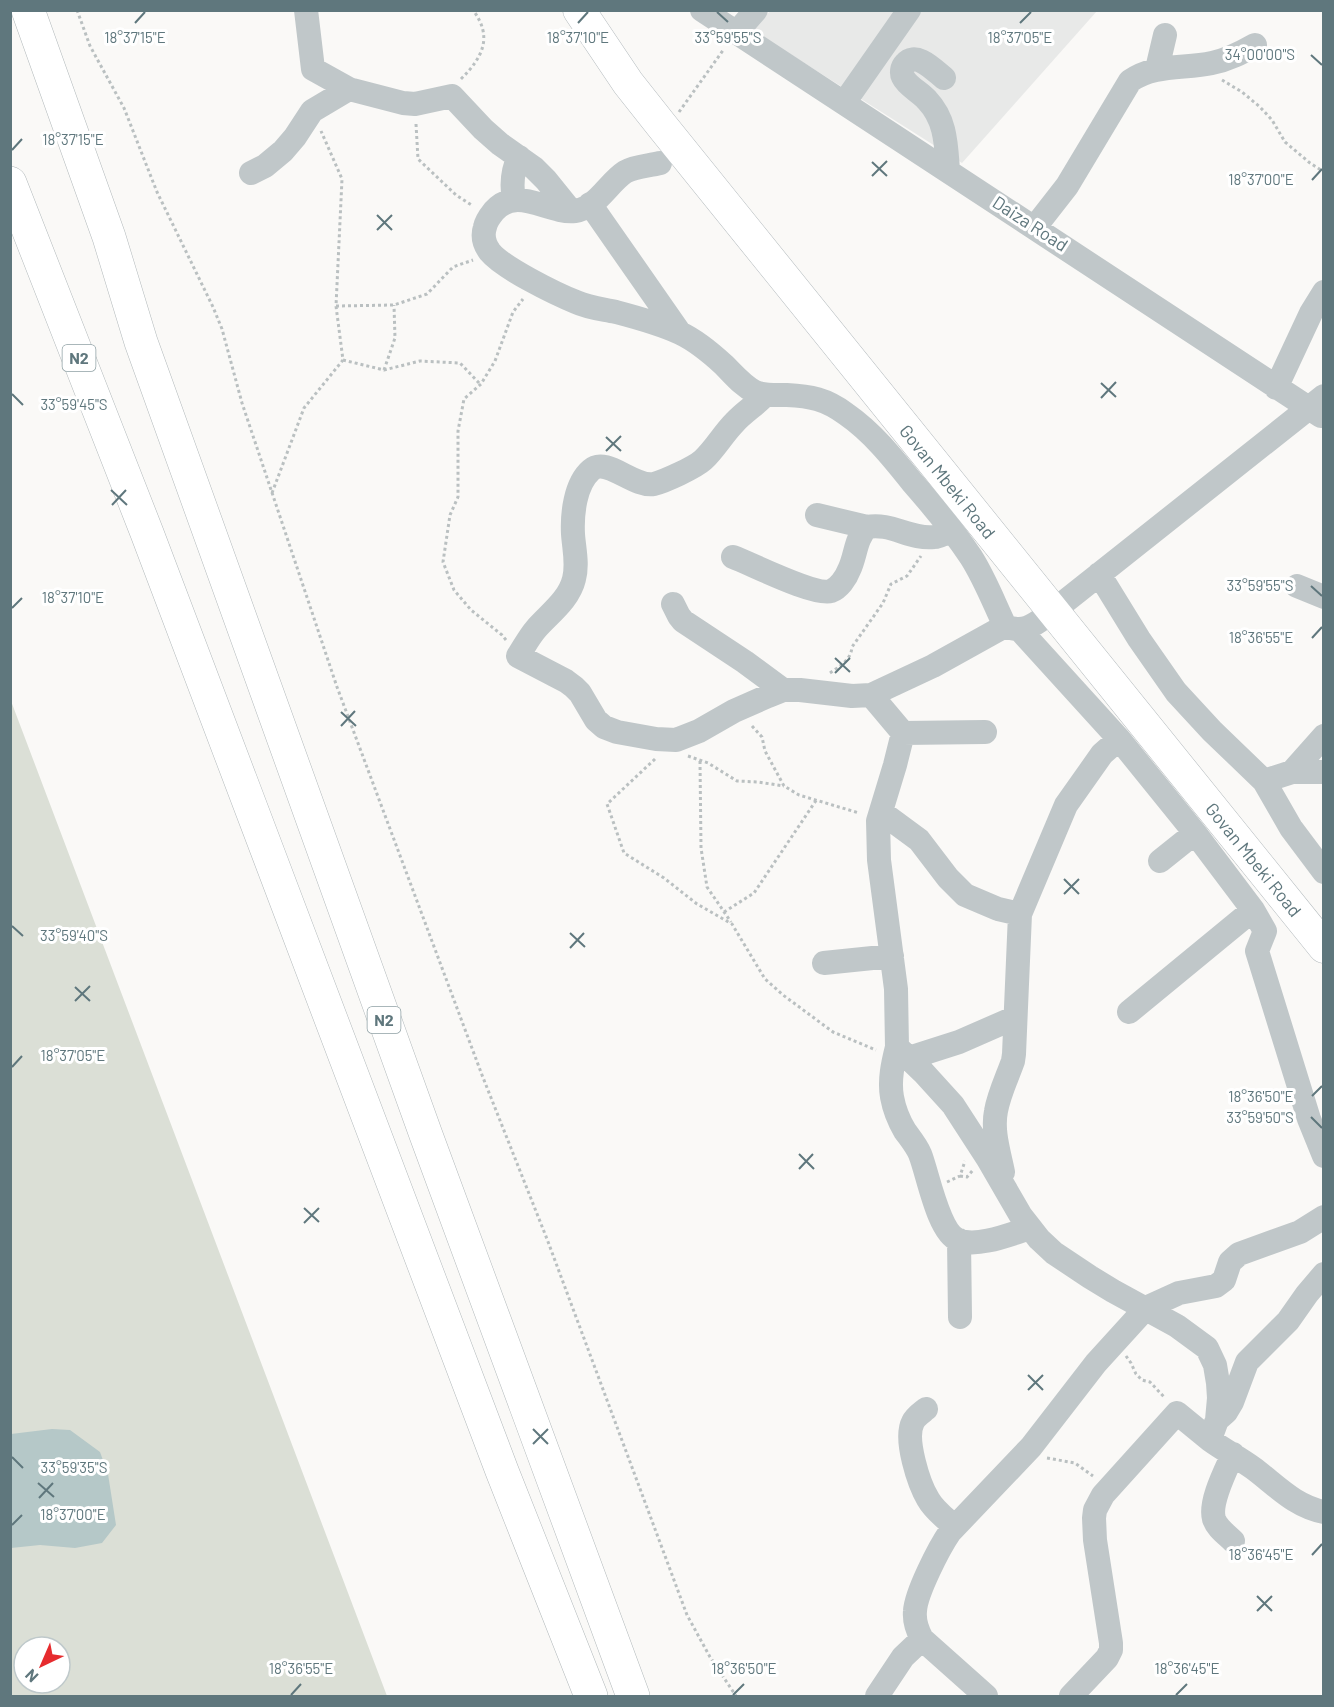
<svg xmlns="http://www.w3.org/2000/svg" width="1334" height="1707" viewBox="0 0 1334 1707" font-family="Barlow,sans-serif">
<style>
.built{fill:#e8e9e8}
.green{fill:#dbdfd6;fill-rule:evenodd}
.water{fill:#b5c8c8}
.lines{fill:none;stroke-linecap:round;stroke-linejoin:round}
.major-casing{stroke:#b4bbbe;stroke-width:33}
.highway-casing{stroke:#b3babc;stroke-width:34}
.path{stroke:#bac0c1;stroke-width:3;stroke-dasharray:3 3;stroke-linecap:butt}
.minor{stroke:#c0c7c9;stroke-width:24}
.major{stroke:#fff;stroke-width:32}
.highway{stroke:#fff;stroke-width:33}
.ticks{fill:none;stroke:#5f777d;stroke-width:2}
.labels{text-anchor:middle;stroke-width:6;stroke-linejoin:round;paint-order:stroke}
.shield{fill:#fff;stroke:#8fa0a4;stroke-width:1.5}
.shield-label{font-size:16px;font-weight:bold;fill:#5f777d}
.street-label{font-size:18px;fill:#5f777d;stroke:#fff}
.ticks-label{font-size:15px;text-anchor:middle;fill:#5f777d;stroke:#fff;stroke-width:6;stroke-linejoin:round;paint-order:stroke}
</style>
<rect width="100%" height="100%" fill="#faf9f7"/>
<!-- built -->
<path class="built" d="M770,11H1097L962,163L752,30Z"/>
<!-- green -->
<path class="green" d="M11,701L387,1696H11ZM24,1647H60V1683H24Z"/>
<!-- water -->
<path class="water" d="M52,1429L70,1430L100,1452L108,1474L116,1525L102,1543L75,1548L40,1545L11,1548V1434Z"/>
<g class="lines">
<!-- major casing -->
<g class="major-casing">
<path id="major" d="M579,10L628,83L662,126L1324,947"/>
</g>
<!-- highway casing -->
<g class="highway-casing">
<path id="highway" d="M28,10L109,237L141,342L426,1135L633,1696
M10,183L147,533L502,1471L591,1696"/>
</g>
<!-- path -->
<path class="path" d="M77,10L90,46L124,108L157,192L213,307L222,329L242,403L337,687L482,1075L547,1239L687,1615L710,1657L736,1696
M461,79C483,57 493,37 473,10
M1222,80L1242,92L1260,107L1272,120L1285,142L1310,163L1324,172
M679,112L724,49
M416,124L418,159L456,195L473,206
M336,306L394,305L427,294L453,267L473,260
M343,360L384,370L420,361L460,363L480,384
M384,370L395,338L394,305
M272,493L304,408L343,360L336,306L342,179L321,131
M506,640L502,635L471,610L454,590L443,562L450,515L458,497V431L464,399L481,384L495,361L513,312L523,299
M830,673C840,666 851,660 852,647L883,603L891,584L907,576L921,556
M752,726L762,737L765,751L784,786L799,795L859,813
M688,756L708,763L737,781L758,782L784,786
M655,759L607,804L624,853L664,878L697,904L732,924L765,979L783,995L833,1032L876,1050
M700,761L701,848L707,887L731,922
M724,912L754,893L817,799
M960,1176L967,1177L973,1170
M947,1182L960,1176L965,1161
M1126,1356L1131,1363L1136,1374L1142,1380L1150,1382L1165,1398
M1047,1458L1075,1463L1093,1476"/>
<!-- minor -->
<path class="minor" d="M306,10L313,69L349,89L403,103L415,104L452,96L483,129L500,144L534,168L546,180L571,211
M702,10L1321,416
M736,33L756,10
M1157,69L1165,35
M944,78C935,71 916,50 905,64C902,67 901,73 903,77C907,86 920,92 927,100C946,120 946,144 948,170
M844,103L909,10
M660,163C648,166 635,166 625,172C608,183 597,208 575,211C548,214 517,185 494,211C490,216 486,221 485,227C482,236 484,244 490,252C503,268 556,294 576,302C589,308 602,309 616,312C635,317 663,325 680,333C697,341 711,353 724,365C734,375 743,386 755,392C765,396 776,395 787,395C810,396 826,399 846,414C872,432 892,457 912,482C933,506 953,530 971,557C985,579 994,603 1005,626C1026,635 1036,623 1053,611L1324,396
M251,173L265,166L283,151L295,137L312,111L349,89
M514,200C511,184 512,171 519,157
M590,204L680,333
M1035,227L1067,186L1130,81C1154,64 1184,69 1212,63C1228,60 1241,53 1255,45
M1276,388L1311,313L1324,292
M765,395C756,405 744,412 735,422C723,434 715,449 703,460C694,468 665,481 654,484C634,488 606,456 591,470C575,484 572,514 573,534C574,549 578,564 574,579C569,600 549,614 536,629C529,637 524,647 518,656L566,681L574,687L580,693L596,720L604,727L617,732L656,739L676,740L699,731L734,711L768,696L783,690H800L852,696L871,695L933,666L1005,626
M817,515L867,527
M733,557C752,564 814,596 831,591C839,588 846,578 849,570C856,556 855,539 867,527C890,522 911,540 934,537C940,537 946,533 952,530
M1099,574L1139,639L1176,692L1212,731L1264,781L1291,828L1324,872
M1297,586L1324,597
M673,604L679,616L683,621L745,662L783,690
M1020,630L1119,739L1195,833L1253,910L1265,931L1257,951L1309,1119L1324,1156
M871,695L903,733L895,765L878,821L879,860L896,989L897,1047L923,1072L953,1105L988,1159L1021,1216L1039,1239L1054,1253L1090,1277L1113,1291L1177,1326L1207,1348L1215,1365L1218,1383L1219,1398L1217,1420L1210,1439
M903,733L985,732
M1292,772L1324,736
M1264,781L1292,772H1324
M881,812L919,840L948,878L965,895L998,909L1020,914
M1160,861L1195,833
M824,963L892,956
M1129,1012L1253,910
M897,1047C893,1063 889,1080 892,1097C894,1108 899,1121 905,1131C910,1138 916,1145 920,1154C928,1174 938,1232 958,1240C977,1248 1011,1234 1030,1228
M909,1058L959,1042L1014,1018
M1003,1172C999,1152 992,1131 996,1111C999,1094 1007,1078 1013,1061L1014,1054L1020,914L1066,805L1102,754L1119,739
M959,1240L960,1317
M926,1409C921,1413 915,1417 913,1422C904,1439 919,1484 928,1499C934,1510 945,1518 954,1526
M1217,1420L1226,1412L1232,1402L1247,1362L1288,1321L1307,1294L1324,1274
M1233,1454C1226,1470 1209,1502 1214,1519C1217,1528 1226,1534 1233,1541
M877,1696L903,1657L922,1639
M986,1696L922,1639C917,1630 914,1621 915,1611C916,1593 939,1548 950,1532L1031,1447L1096,1363L1146,1308L1179,1293L1216,1286L1224,1280L1230,1262L1239,1254L1300,1232L1324,1217
M1071,1696L1107,1658L1111,1650V1643L1095,1540L1094,1518L1095,1510L1103,1495L1177,1413C1188,1422 1199,1431 1210,1440C1224,1450 1239,1458 1253,1468C1276,1485 1294,1506 1324,1512"/>
<!-- major -->
<use href="#major" class="major"/>
<!-- highway -->
<use href="#highway" class="highway"/>
</g>
<!-- ticks -->
<path class="ticks" d="M717,12L728,22M135,23L145,12M578,23L588,12M1020,23L1031,12M1311,55L1322,65M12,150L22,139M872,162L887,176M872,176L887,161M1312,180L1322,169M377,215L392,230M377,230L392,215M1101,383L1116,397M12,394L23,405M1101,398L1116,382M606,437L621,451M606,451L621,436M111,490L127,505M112,505L126,490M1311,586L1322,596M12,608L22,598M1312,638L1322,627M835,658L850,672M835,673L850,658M341,712L356,726M341,726L355,711M1064,879L1079,894M1064,894L1079,879M12,926L23,936M570,933L585,947M570,948L584,933M75,987L90,1001M75,1001L90,986M12,1067L22,1056M1312,1096L1322,1086M1311,1117L1322,1128M799,1154L814,1169M799,1169L813,1154M304,1208L319,1222M304,1223L319,1208M1028,1375L1043,1390M1028,1390L1043,1375M533,1429L548,1444M533,1444L548,1429M12,1457L23,1468M38,1483L54,1497M39,1498L53,1483M12,1525L22,1515M1312,1555L1322,1544M1257,1596L1272,1611M1257,1611L1272,1596M291,1695L301,1684M733,1695L744,1684M1176,1695L1187,1684"/>
<g class="labels">
<!-- shield labels -->
<g class="shield">
<rect x="62.5" y="345" width="33" height="26" rx="4.5"/>
<rect x="367.5" y="1007" width="33" height="26" rx="4.5"/>
</g>
<g class="shield-label">
<text x="79" y="364">N2</text>
<text x="384" y="1026">N2</text>
</g>
<!-- street labels -->
<g class="street-label">
<text transform="translate(1030 224) rotate(33)" y="6">Daiza Road</text>
<text transform="translate(947 482) rotate(51)" y="6">Govan Mbeki Road</text>
<text transform="translate(1253 860) rotate(51)" y="6">Govan Mbeki Road</text>
</g>
</g>
<g class="ticks-label">
<text x="728" y="43">33°59'55"S</text>
<text x="135" y="43">18°37'15"E</text>
<text x="578" y="43">18°37'10"E</text>
<text x="1020" y="43">18°37'05"E</text>
<text x="1260" y="60">34°00'00"S</text>
<text x="73" y="145">18°37'15"E</text>
<text x="1261" y="185">18°37'00"E</text>
<text x="74" y="410">33°59'45"S</text>
<text x="1260" y="591">33°59'55"S</text>
<text x="73" y="603">18°37'10"E</text>
<text x="1261" y="643">18°36'55"E</text>
<text x="74" y="941">33°59'40"S</text>
<text x="73" y="1061">18°37'05"E</text>
<text x="1261" y="1102">18°36'50"E</text>
<text x="1260" y="1123">33°59'50"S</text>
<text x="74" y="1473">33°59'35"S</text>
<text x="73" y="1520">18°37'00"E</text>
<text x="1261" y="1560">18°36'45"E</text>
<text x="301" y="1674">18°36'55"E</text>
<text x="744" y="1674">18°36'50"E</text>
<text x="1187" y="1674">18°36'45"E</text>
</g>
<!-- border -->
<rect width="1334" height="1707" fill="none" stroke="#5f777d" stroke-width="24"/>
<!-- north arrow -->
<g transform="translate(42 1665) rotate(224)"><circle r="28" fill="#ffffff" stroke="#bfc9cb" stroke-width="1.5"/>
<path d="M0-4.5L10 22L0 15L-10 22Z" fill="#e62b2e"/>
<text y="-9" font-size="16" font-weight="bold" text-anchor="middle" fill="#5f777d">N</text>
</g>
</svg>
